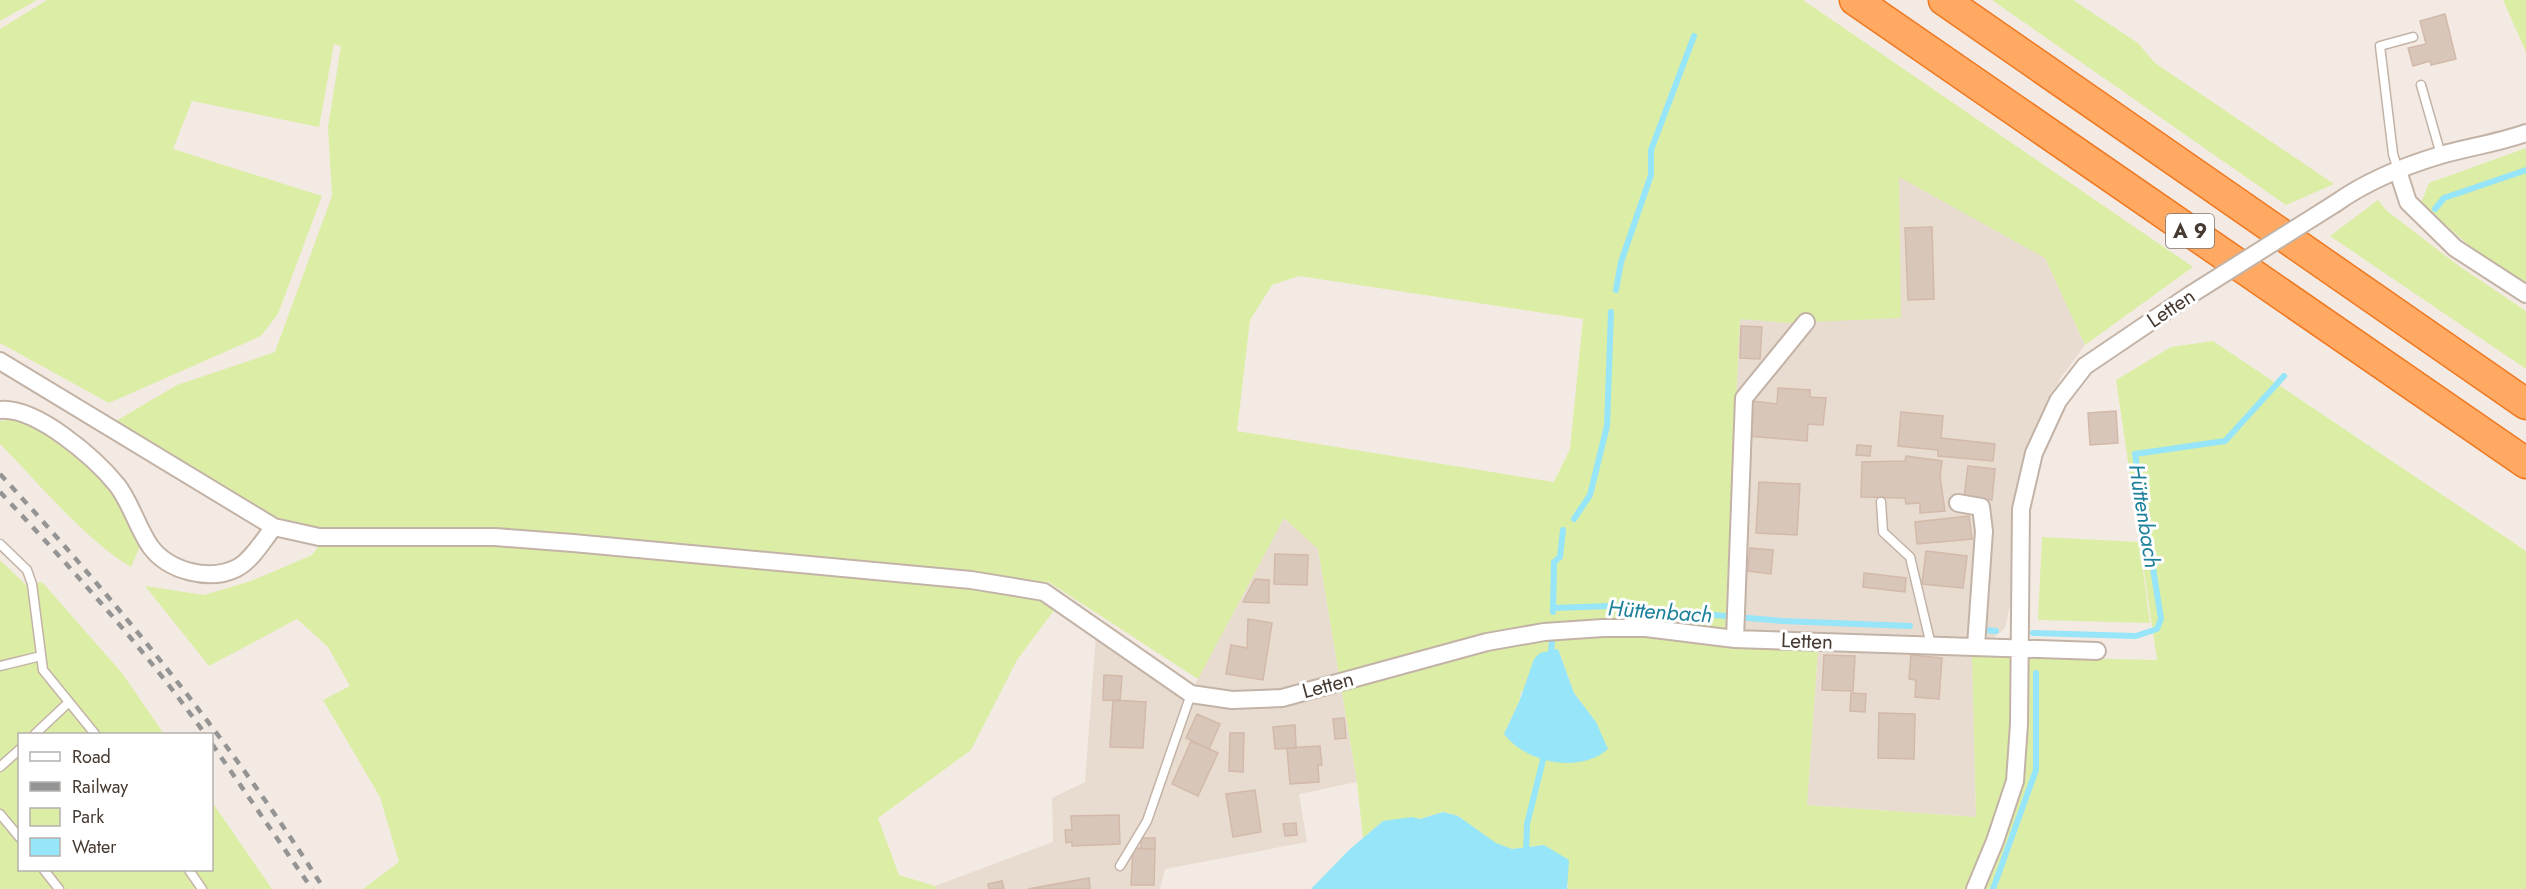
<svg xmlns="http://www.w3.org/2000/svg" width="2526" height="889" viewBox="0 0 2526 889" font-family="Jost,sans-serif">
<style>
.residential{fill:#e8dbd0}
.green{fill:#dceda6;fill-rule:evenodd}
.water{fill:#97e5f8}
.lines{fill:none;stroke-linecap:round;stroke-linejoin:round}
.stream{stroke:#97e5f8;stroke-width:6}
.building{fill:#d9c6ba;stroke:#d2b9a9;stroke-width:1.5}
.lane-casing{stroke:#c3b3a7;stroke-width:11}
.street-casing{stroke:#c3b3a7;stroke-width:20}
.highway-casing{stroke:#ef7821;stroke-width:33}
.lane{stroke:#fff;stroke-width:8}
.street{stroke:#fff;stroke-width:16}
.highway{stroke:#ffa962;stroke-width:30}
.rail{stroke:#949494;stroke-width:4.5;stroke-dasharray:8 8;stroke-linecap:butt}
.street-bridge-casing{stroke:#c3b3a7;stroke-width:20;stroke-linecap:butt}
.street-bridge{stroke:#fff;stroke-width:16}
.labels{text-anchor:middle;stroke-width:6;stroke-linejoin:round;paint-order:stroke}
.shield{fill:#fff;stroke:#7e7570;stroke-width:1.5}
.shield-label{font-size:20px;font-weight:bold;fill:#463a32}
.street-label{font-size:21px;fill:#463a32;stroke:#fff}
.water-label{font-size:22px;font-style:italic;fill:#1d809b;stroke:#fff}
</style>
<rect width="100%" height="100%" fill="#f3ebe3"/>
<!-- residential -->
<path class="residential" d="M1899,176L2045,258L2085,345L2059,380L2005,628L1972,656L1976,817L1807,805L1819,635L1725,629L1740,318L1788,323Z
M1284,518L1318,549L1357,782L1299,794L1307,842L1165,869L1160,889H937L935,886L1053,842L1052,798L1085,782L1096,634L1186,701Z"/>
<!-- green -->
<path class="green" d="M0,0H37L0,21Z
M47,0H1803L2193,267L2085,345L2045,258L1899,177L1901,318L1788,323L1740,319L1725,629L1819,635L1807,805L1976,817L1972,656L2157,660L2116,380L2171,347L2213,341L2526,551V889H1567L1568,885L1544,845L1512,849L1495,843L1458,816L1443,812L1420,819L1383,821L1363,838L1357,782L1318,549L1284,518L1198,679L1047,581L1055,609L1017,660L971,750L878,818L899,875L935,886L937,889H363L399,862L380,797L323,700L350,686L328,647L297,619L209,666L145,586L204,595L251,581L312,555L331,530C250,522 182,464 116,421L177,385L275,352L332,196L328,127L341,46L334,44L319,127L192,101L173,149L322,196L278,314L261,336L109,403L0,343V29ZM1299,276L1583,319L1570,449L1554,482L1237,431L1250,320L1272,285ZM1558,649L1574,693L1596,722L1504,734L1519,702L1521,692Z
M1992,0H2073L2138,43L2155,63L2334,184L2286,205Z
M2503,0H2526V52Z
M2526,148V284L2473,249L2421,203L2429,183Z
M2378,200L2387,211L2459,266L2526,311V369L2330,236Z
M14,419C75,439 112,489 142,542L131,567C83,538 40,484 0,444V421Z
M2042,537L2139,542L2150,623L2038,620Z
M0,560L26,585L42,582L122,673L164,734H20V870H212V802L272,889H0Z"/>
<!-- water -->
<path class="water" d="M1558,649L1574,693L1596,722L1608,749C1580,774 1526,763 1504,734L1519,702L1534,659L1540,653Z
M1443,812L1458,816L1496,843L1512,849L1544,845L1569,860L1567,889H1311L1349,850L1383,821L1412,817L1420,819Z"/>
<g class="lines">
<!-- stream -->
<path class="stream" d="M2435,209L2444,198L2526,170
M1616,290L1621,262L1651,175V150L1694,36
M1574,519L1590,495L1607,426L1611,312
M1553,608L1611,606L1782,621L1910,626
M1553,612L1554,562L1560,557L1563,530
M1983,630L1996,631
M2033,633L2136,636L2157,629L2161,619L2135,454L2225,441L2284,376
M1551,658L1552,638
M1526,853L1527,824L1545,752
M1993,889L2036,770V673"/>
</g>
<!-- building -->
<path class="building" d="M2445,14L2456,59L2431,65L2430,61L2413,66L2408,48L2426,44L2420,21Z
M1932,227L1934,299L1908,300L1905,228Z
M1741,326L1762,327L1760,359L1740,358Z
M1778,388L1810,390V397L1826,398L1823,425L1808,424L1807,441L1749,436L1753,401L1777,404Z
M2116,411L2118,443L2090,445L2088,413Z
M1901,412L1943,416L1941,438L1995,444L1993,461L1938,456V450L1898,446Z
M1857,445L1871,446L1870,456L1856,455Z
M1906,456L1942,461L1940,477L1945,511L1920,513V503L1906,504L1905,498L1861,497L1862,462L1905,461Z
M1968,466L1995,469L1992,500L1964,497Z
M1759,482L1800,484L1797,535L1756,533Z
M1969,516L1972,539L1917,544L1915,522Z
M1750,548L1773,550L1771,574L1748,571Z
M1926,551L1967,556L1963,588L1922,584Z
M1275,554L1308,555L1307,585L1274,584Z
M1864,573L1906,578L1905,592L1863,587Z
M1255,579L1269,580V603L1243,602Z
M1248,619L1272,623L1263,680L1226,674L1231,645L1247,648Z
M1824,655L1855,656L1853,691L1822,690Z
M1911,655L1942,658L1939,699L1915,697L1916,680L1909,679Z
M1104,675L1122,676L1120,701L1103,700Z
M1851,693L1866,694L1865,712L1850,711Z
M1113,700L1146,702L1143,748L1110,747Z
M1879,713L1915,714L1914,759L1878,758Z
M1197,714L1220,724L1209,749L1186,738Z
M1344,718L1346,738L1335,739L1333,719Z
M1295,725L1296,748L1275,749L1273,727Z
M1230,733H1244L1243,772L1229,771Z
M1191,741L1218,753L1198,796L1172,784Z
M1320,746L1322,765H1318L1319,782L1290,784L1287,748Z
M1255,790L1261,832L1233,837L1226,794Z
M1119,815L1120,844L1072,846V842L1066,843L1065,830H1072L1071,816Z
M1296,823L1297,835L1285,836L1283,824Z
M1141,838H1155V849H1141Z
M1133,848L1155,849L1154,885H1131Z
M1089,878L1090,889H1028Z
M1002,881L1004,889H989L988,884Z"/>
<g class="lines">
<!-- lane casing -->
<g class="lane-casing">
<path id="lane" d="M2421,85L2441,155
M2398,170L2393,154L2380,46L2413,37
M1881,502L1883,532L1910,557L1931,645
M0,544L27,570L32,584L43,670L95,734
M0,666L41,656
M35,734L69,702
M0,767L20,749
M0,814L20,838
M1120,866L1147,821L1191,694
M44,870L59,889
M189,870L202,889"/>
</g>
<!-- street casing -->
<g class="street-casing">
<path id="street" d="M2398,171L2408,202L2455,248L2526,294
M2336,203C2367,181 2404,166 2441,155C2469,147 2498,143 2526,133
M0,361L274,527L319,537H495L573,543L971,580L1044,592L1191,694L1232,700L1282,698L1487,642L1544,632L1603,628H1646L1735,639L2097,651
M0,410C37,407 95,458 117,485C131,503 137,527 150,546C168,571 209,582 237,568C252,560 264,539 274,527
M1958,503L1981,507L1984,531L1976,646
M1735,639L1744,398L1806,322
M1975,889L1995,841L2015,781L2019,724L2021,509L2034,453L2058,401L2085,366L2190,295"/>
</g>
<!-- highway casing -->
<g class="highway-casing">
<path id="highway" d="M1855,0L2526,463
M1944,0L2526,404"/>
</g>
<!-- lane -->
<use href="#lane" class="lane"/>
<!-- street -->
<use href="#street" class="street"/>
<!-- highway -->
<use href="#highway" class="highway"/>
<!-- rail -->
<path class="rail" d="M0,474C119,604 230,740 324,889
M0,492C72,569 144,648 205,734
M212,744L312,889"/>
<!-- street-bridge casing -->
<g class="street-bridge-casing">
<path id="street-bridge" d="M2190,295L2336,203"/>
</g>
<!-- street-bridge -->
<use href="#street-bridge" class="street-bridge"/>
</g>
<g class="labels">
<!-- shield labels -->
<rect class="shield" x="2166" y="214" width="48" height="34" rx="4.5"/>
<g class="shield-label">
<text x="2190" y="238">A 9</text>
</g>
<!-- street labels -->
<g class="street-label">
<text transform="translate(2171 308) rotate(-34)" y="7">Letten</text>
<text transform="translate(1807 641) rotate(2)" y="7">Letten</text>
<text transform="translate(1328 685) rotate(-15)" y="7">Letten</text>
</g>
<!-- water labels -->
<g class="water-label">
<text transform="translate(2145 516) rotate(81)" y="8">Hüttenbach</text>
<text transform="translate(1660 611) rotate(4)" y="8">Hüttenbach</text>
</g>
</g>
<!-- legend -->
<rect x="18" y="733" width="195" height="138" fill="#ffffff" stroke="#b5b0ad" stroke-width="1.5"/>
<rect x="30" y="752" width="30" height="9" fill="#ffffff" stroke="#b5b0ad" stroke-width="1.5"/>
<text x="72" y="763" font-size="18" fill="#463a32">Road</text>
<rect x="30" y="782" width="30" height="9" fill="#949494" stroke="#b5b0ad" stroke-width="1.5"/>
<text x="72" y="793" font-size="18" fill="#463a32">Railway</text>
<rect x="30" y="808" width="30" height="18" fill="#dceda6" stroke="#b5b0ad" stroke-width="1.5"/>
<text x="72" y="823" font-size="18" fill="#463a32">Park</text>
<rect x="30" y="838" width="30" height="18" fill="#97e5f8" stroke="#b5b0ad" stroke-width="1.5"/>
<text x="72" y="853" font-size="18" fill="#463a32">Water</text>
</svg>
